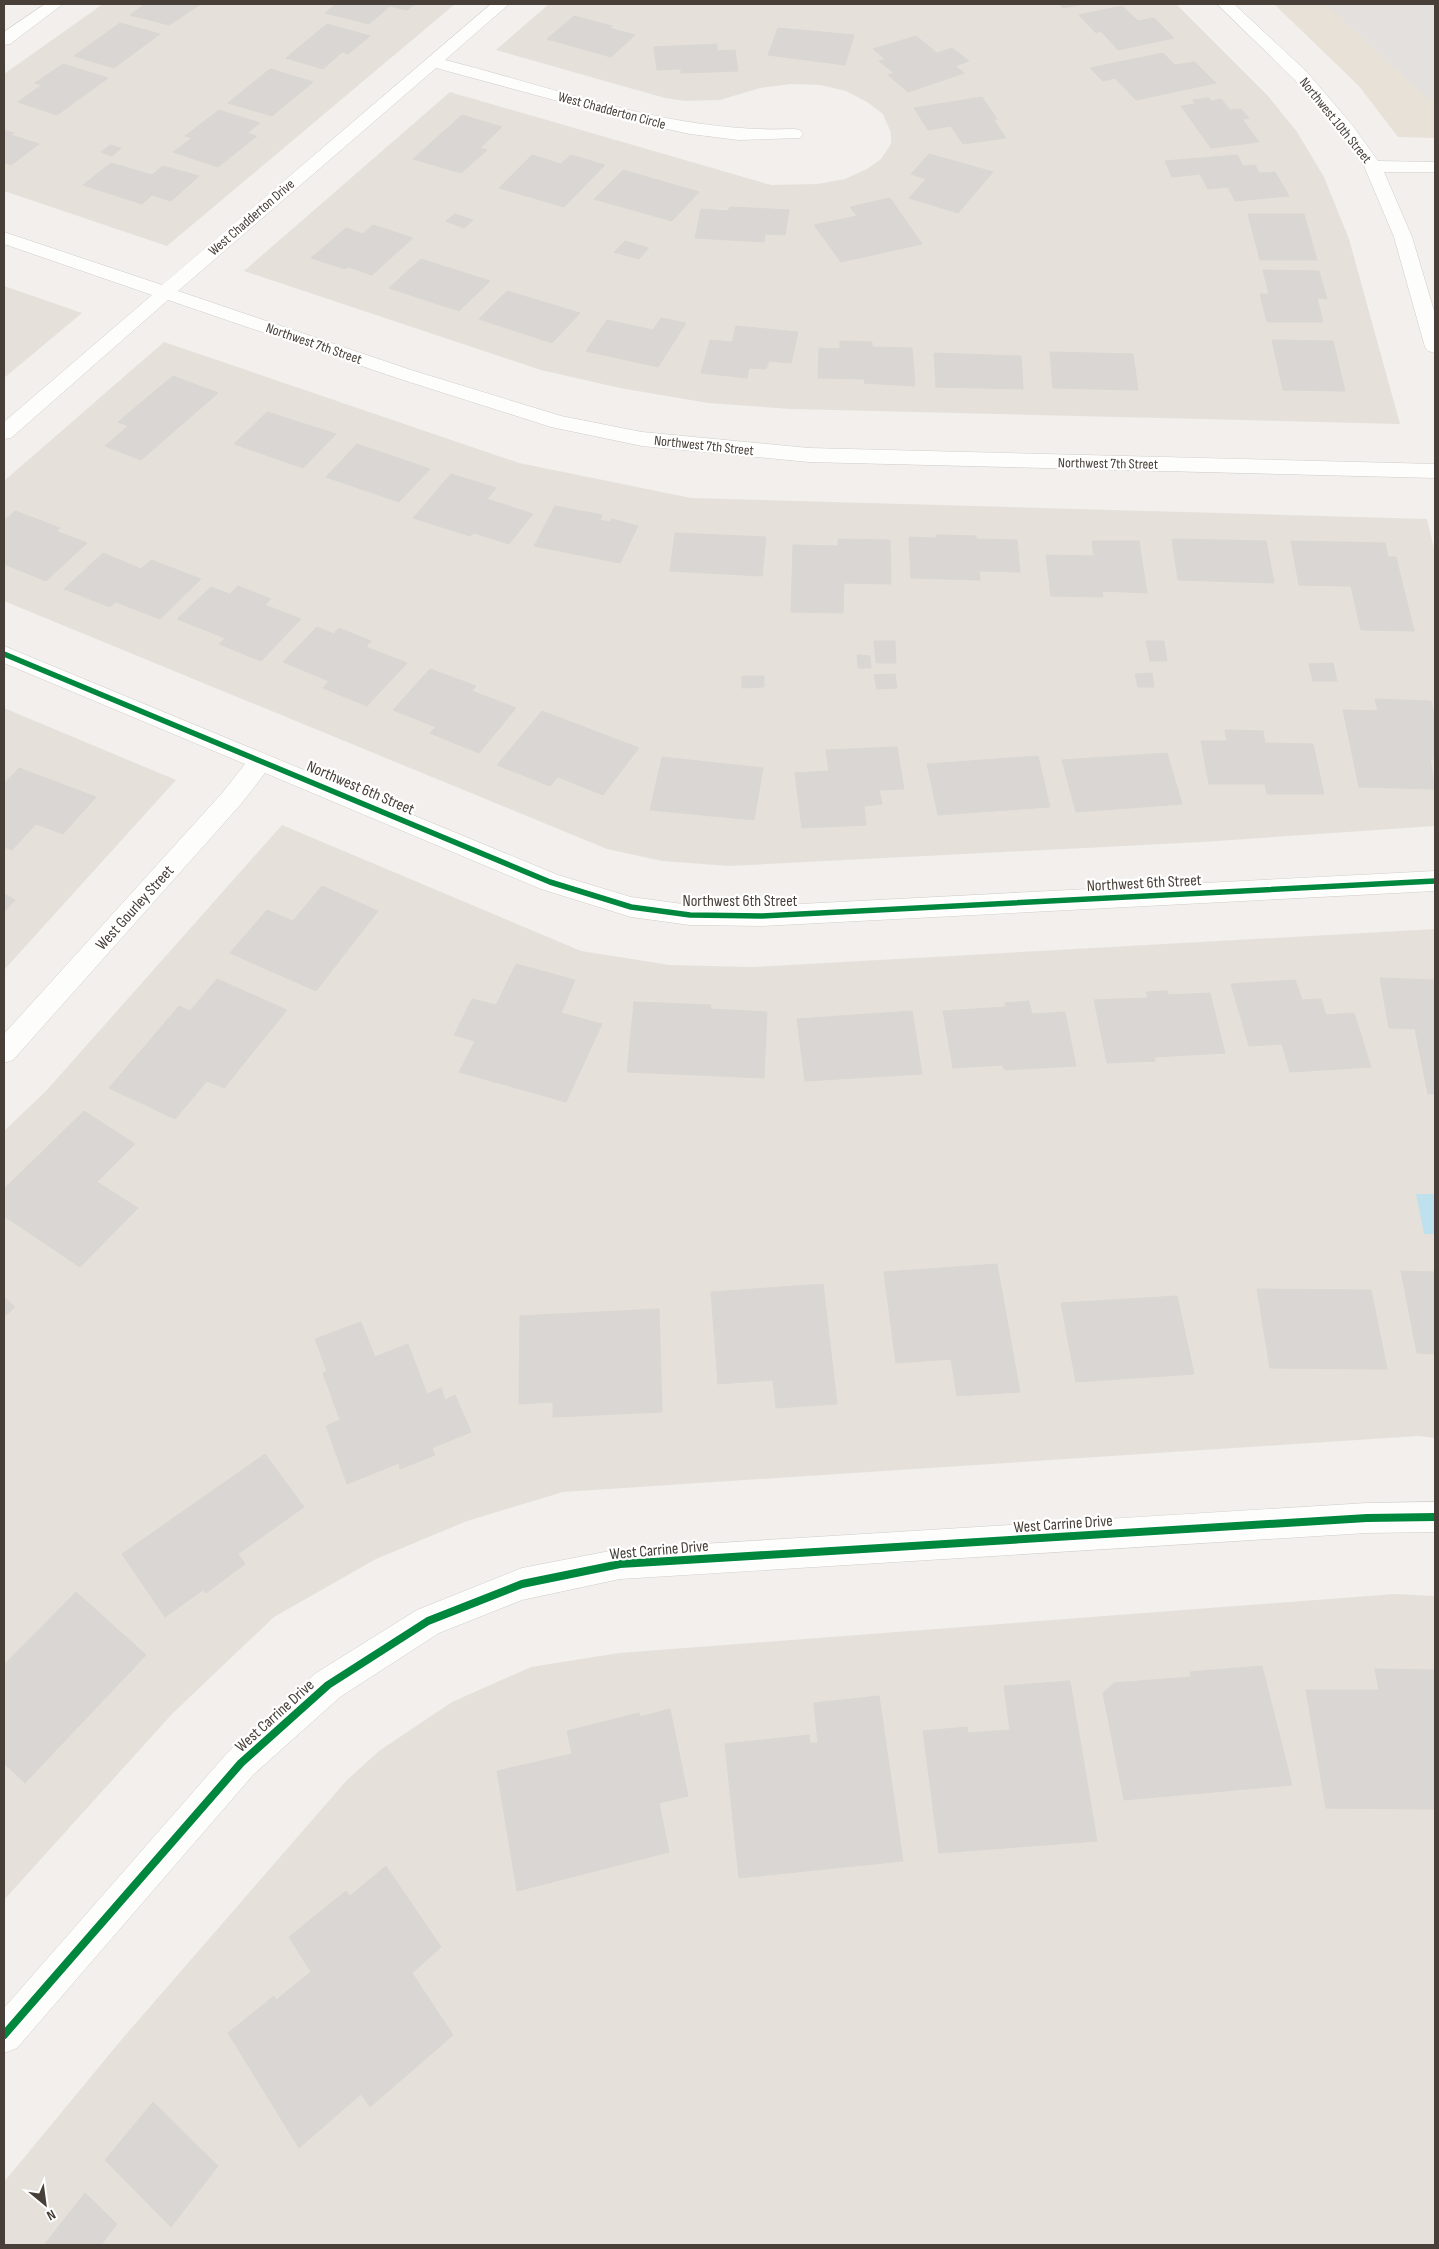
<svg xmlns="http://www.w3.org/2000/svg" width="1439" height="2249" viewBox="0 0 1439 2249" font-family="'Sofia Sans Condensed',sans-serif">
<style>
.residential{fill:#e5e0da}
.education{fill:#e8e1d8}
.parking{fill:#e4e0dd}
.water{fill:#bfe1ed}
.building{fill:#dad6d3;stroke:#dad6d2}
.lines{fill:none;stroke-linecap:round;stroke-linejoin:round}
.minor-casing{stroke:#d0cdca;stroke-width:1}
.minor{fill:#fdfdfc;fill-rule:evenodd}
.cycleway-far1-casing{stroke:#fff;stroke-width:9}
.cycleway-casing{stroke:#fff;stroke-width:11}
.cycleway-far1{stroke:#00873e;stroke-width:5.5}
.cycleway{stroke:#00873e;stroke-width:8}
.labels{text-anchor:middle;stroke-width:4.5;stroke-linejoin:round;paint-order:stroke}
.far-street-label{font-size:14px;fill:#484038;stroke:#fff}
.street-label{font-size:16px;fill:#484038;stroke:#fff}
</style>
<rect width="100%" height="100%" fill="#f2efec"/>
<!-- residential -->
<path class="residential" d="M103,4H455L167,246L4,191V74Z
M549,4H1176L1268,96L1297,132L1324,177L1349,239L1400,424L791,409L708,403L620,388L541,370L244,271L450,92L771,185L818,184L845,179L867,169L881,159L891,144V133L883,114L867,102L846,91L820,85L791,84L760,88L720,100L685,101L665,98L496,50Z
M4,286L82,313L4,378Z
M164,342L519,463L691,498L1427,519L1435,553V826L1202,842L730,866L662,861L607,849L4,601V481Z
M4,708L176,780L4,970Z
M282,825L581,951L670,965L753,967L1435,929V1438L1418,1436L563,1492L467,1521L376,1559L274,1617L172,1714L4,1900V1131L46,1091Z
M1395,1594L1435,1596V2245H4V2182L122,2039L347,1780L379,1751L452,1702L531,1667L619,1653Z"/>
<!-- education -->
<path class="education" d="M1274,4H1435V138L1398,137L1359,86Z"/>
<!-- parking -->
<path class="parking" d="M1326,4H1435V102L1425,96Z"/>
<!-- water -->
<path class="water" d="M1416,1194H1435V1234H1424Z"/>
<!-- building -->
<path class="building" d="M145,4H201L169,25L130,15Z
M336,4H415L407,10L390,6L369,24L325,13Z
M1059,4H1085L1063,8Z
M1122,6L1138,21L1154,18L1174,38L1118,50L1101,31L1096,33L1079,15Z
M574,16L612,26L609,28L635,35L611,57L547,39Z
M120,23L160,34L114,68L74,56Z
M327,24L370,36L348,54L342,52L323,69L286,58Z
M778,28L854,35L845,65L768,55Z
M916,36L937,53L952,48L969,61L955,66L964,73L908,92L888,75L894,73L879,61L885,59L873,49Z
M717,44V51L735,50L738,71L681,73V69L657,70L654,47Z
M1163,53L1175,65L1195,62L1216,83L1136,100L1115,78L1103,81L1090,68Z
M63,64L108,78L57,115L18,102L42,85L35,83Z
M270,69L313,82L272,116L228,103Z
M982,97L997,119L994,120L1006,138L963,144L951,126L928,130L914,108Z
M1209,98L1211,101L1221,99L1230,110L1241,109L1249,118L1242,119L1259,142L1211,148L1181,106L1195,104L1193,100Z
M219,110L260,123L247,133L257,136L218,167L173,152L192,138L185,136Z
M462,115L502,127L480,148L487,150L461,173L413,159Z
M4,130L14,133L11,135L39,144L11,165L4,162Z
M110,145L121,148L112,156L101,152Z
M929,154L993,172L958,213L909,198L926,179L911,174Z
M532,155L561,164L571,155L605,165L564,207L499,188Z
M1237,155L1243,166L1255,165L1259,173L1275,172L1289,196L1235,201L1228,187L1208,189L1200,174L1172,177L1165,161Z
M111,163L152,175L163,166L199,176L171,201L152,195L142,204L83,185Z
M623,170L699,192L672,221L594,199Z
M890,198L922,244L841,262L814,225L857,216L850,207Z
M730,207L789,210L785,235L765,234L764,242L695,238L701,209L728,211Z
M455,214L473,220L464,228L446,221Z
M1248,214H1304L1317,260H1260Z
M373,225L413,238L372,275L348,267L345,269L311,258L346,228L363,234Z
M625,241L649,248L639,259L614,252Z
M421,259L490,281L459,311L389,288Z
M1263,270L1319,271L1327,299L1317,298L1323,322H1267L1260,294H1269Z
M507,291L580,313L552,343L479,319Z
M661,318L686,323L658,367L586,351L607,320L653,330Z
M736,326L798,332L791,363L769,361L766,369L749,368L747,378L701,373L710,340L732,342Z
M1272,340L1333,341L1345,391L1283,390Z
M840,341L872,342V347L912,348L915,386L864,383L865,379L818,378L819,348L840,349Z
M1050,352L1133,354L1138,390L1053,388Z
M934,353L1021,356L1023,389L936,387Z
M173,376L218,393L141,460L105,446L128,426L118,422Z
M267,412L336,434L303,468L234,444Z
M357,444L430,469L399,502L326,477Z
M451,474L496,488L487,499L533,514L509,544L474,533L470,536L413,518Z
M555,506L602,515L600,520L610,522L612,519L638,526L620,563L534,546Z
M15,511L60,528L56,531L87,543L46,581L4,564V521Z
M675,533L766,537L762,576L670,571Z
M936,535L976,536V539L1017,540L1020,572L979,571L980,580L911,578L909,537L936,538Z
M838,539L890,540L891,584L844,583L843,613L791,612L793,545L838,546Z
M1172,539L1266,541L1274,583L1178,580Z
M1092,541H1139L1147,593L1102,591L1103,597L1051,596L1046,555L1094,556Z
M1291,541L1385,543L1388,557H1396L1414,631L1361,630L1351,586L1299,585Z
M103,553L141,569L151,560L201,579L160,619L116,602L110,607L64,589Z
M238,586L271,599L265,605L301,619L261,661L219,644L225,638L177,619L211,587L230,594Z
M317,627L334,634L339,628L371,641L366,647L407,663L367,706L323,688L329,681L283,662Z
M874,641H895L896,663H876Z
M1146,641H1164L1167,661H1150Z
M857,655L870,656L871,668H858Z
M1333,663L1337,681H1313L1309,664Z
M430,669L476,686L472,691L516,708L479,753L430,733L436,727L393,710Z
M1152,673L1154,687H1138L1135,674Z
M895,674L897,688L877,689L874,675Z
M742,676H764V687L742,688Z
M1375,699L1431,701L1435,718V759H1430L1435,789L1359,787L1343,710L1378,711Z
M542,711L639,748L603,795L558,777L550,786L497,765Z
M1225,730L1263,731L1265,743L1313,744L1324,794H1267L1265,784H1209L1201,741H1227Z
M897,747L904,789L879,790L882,804L864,806L866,825L802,828L795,773L829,771L826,750Z
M1167,753L1182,804L1076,812L1062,760Z
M1038,756L1050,807L938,815L927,764Z
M662,757L763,768L754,820L650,810Z
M19,768L96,797L63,834L36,824L12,850L4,847V784Z
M322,886L378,911L316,991L230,953L267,910L293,921Z
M4,894L15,900L4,912Z
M516,964L575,980L561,1013L602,1024L566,1102L459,1072L475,1041L454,1035L472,999L496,1005Z
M1380,978L1435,980V1094H1428L1415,1029L1389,1028Z
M217,979L287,1010L224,1088L207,1081L175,1119L109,1088L179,1006L190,1011Z
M1295,980L1302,1000L1321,999L1326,1015L1354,1013L1371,1067L1290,1072L1282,1044L1249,1046L1231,984Z
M1168,991V995L1210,993L1225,1053L1154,1057L1155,1061L1107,1063L1094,1000L1148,998L1146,992Z
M1029,1001L1032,1014L1065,1012L1076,1066L1005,1070L1002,1065L953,1068L943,1011L1006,1007L1005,1003Z
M634,1002L711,1005L710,1009L767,1012L764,1078L627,1072Z
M912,1011L922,1074L805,1081L797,1019Z
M84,1111L135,1144L97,1182L138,1208L80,1267L4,1216V1189Z
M997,1264L1020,1392L957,1396L951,1359L896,1363L884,1272Z
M1401,1271L1435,1272V1354L1417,1353Z
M823,1284L837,1404L776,1408L773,1380L718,1384L711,1292Z
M1257,1289L1371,1290L1387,1369L1270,1368Z
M1177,1296L1194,1374L1076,1382L1061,1303Z
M4,1297L15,1307L4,1317Z
M659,1309L662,1412L553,1417V1402L519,1404L520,1316Z
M361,1322L375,1357L408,1344L427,1394L441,1388L445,1400L455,1395L471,1432L432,1448L435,1455L400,1469L399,1463L347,1484L326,1426L340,1420L323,1373L327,1371L315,1339Z
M265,1454L304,1507L238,1554L245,1564L206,1593L203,1590L165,1617L122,1554Z
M76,1592L146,1655L25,1783L4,1763V1665Z
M1262,1666L1292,1785L1124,1800L1103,1693L1114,1683L1191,1677L1190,1672Z
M1375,1669L1435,1670V1809L1326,1808L1306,1690H1379Z
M1070,1681L1097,1841L939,1853L923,1731L967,1727L968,1733L1010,1730L1004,1686Z
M879,1696L903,1861L739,1878L725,1744L809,1735L810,1743H818L814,1703Z
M670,1709L688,1796L659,1803L669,1852L517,1891L497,1771L572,1754L567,1731L639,1713L640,1717Z
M386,1866L441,1947L412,1973L453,2035L370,2107L361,2094L299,2148L228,2033L274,1996L276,2000L311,1972L289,1937L346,1891L350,1896Z
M153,2102L218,2166L171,2227L105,2160Z
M85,2193L117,2224L101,2245H44Z"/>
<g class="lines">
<!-- minor casing -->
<g class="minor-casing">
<path id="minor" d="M45,4H63L10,44L4,45V32Z
M491,4H509L445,60C560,89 674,134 794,129L800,130L803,134L800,138L739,140L690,134L635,122L436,68L178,291L411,370L561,416L642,432L809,448L1435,464V478L809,462L642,446L551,427L397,378L168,300L11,438L4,439V422L152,295L4,244V232L162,285Z
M1217,4H1234L1307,72L1353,126L1378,161L1435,162V172H1384L1412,237L1435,314V353L1428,351L1425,347L1394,237L1364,166L1341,134L1295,80Z
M4,646L558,875L631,897L690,905L762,906L1435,871V891L762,926L690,925L631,917L541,889L265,773L241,804L13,1060L4,1063V1034L223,792L245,764L4,663Z
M1435,1502V1532L1367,1533L620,1579L522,1600L439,1633L340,1697L253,1775L17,2048L4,2053V2008L229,1751L316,1673L417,1610L522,1568L620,1549L1367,1503Z"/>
</g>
<!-- minor -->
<use href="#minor" class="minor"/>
<!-- cycleway-far1 casing -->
<g class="cycleway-far1-casing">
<path id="cycleway-far1" d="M4,654L550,882L631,907L690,915L762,916L1435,881"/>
</g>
<!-- cycleway casing -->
<g class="cycleway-casing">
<path id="cycleway" d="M4,2035L241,1763L328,1685L428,1621L522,1584L620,1564L1367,1518L1435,1517"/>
</g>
<!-- cycleway-far1 -->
<use href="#cycleway-far1" class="cycleway-far1"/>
<!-- cycleway -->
<use href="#cycleway" class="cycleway"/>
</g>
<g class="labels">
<!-- far-street labels -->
<g class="far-street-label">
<text transform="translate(612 110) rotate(15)" y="5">West Chadderton Circle</text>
<text transform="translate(1336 120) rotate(51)" y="5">Northwest 10th Street</text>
<text transform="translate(251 217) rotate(-41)" y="5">West Chadderton Drive</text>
<text transform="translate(314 343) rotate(19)" y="5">Northwest 7th Street</text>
<text transform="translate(704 445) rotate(6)" y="5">Northwest 7th Street</text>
<text transform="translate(1108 463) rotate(1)" y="5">Northwest 7th Street</text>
</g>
<!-- street labels -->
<g class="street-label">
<text transform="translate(361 787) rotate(23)" y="6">Northwest 6th Street</text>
<text transform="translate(1144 882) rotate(-3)" y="6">Northwest 6th Street</text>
<text x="740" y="906">Northwest 6th Street</text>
<text transform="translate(134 907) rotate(-48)" y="6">West Gourley Street</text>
<text transform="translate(1063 1523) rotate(-4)" y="6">West Carrine Drive</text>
<text transform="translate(659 1549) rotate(-5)" y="6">West Carrine Drive</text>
<text transform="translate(274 1715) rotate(-42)" y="6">West Carrine Drive</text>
</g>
</g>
<!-- border -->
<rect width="1439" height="2249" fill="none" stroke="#484038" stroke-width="10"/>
<!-- north arrow -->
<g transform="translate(45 2204) rotate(151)" stroke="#ffffff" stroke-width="4" paint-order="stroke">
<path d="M0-4L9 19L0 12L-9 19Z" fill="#484038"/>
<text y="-8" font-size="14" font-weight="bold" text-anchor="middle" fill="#484038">N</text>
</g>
</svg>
